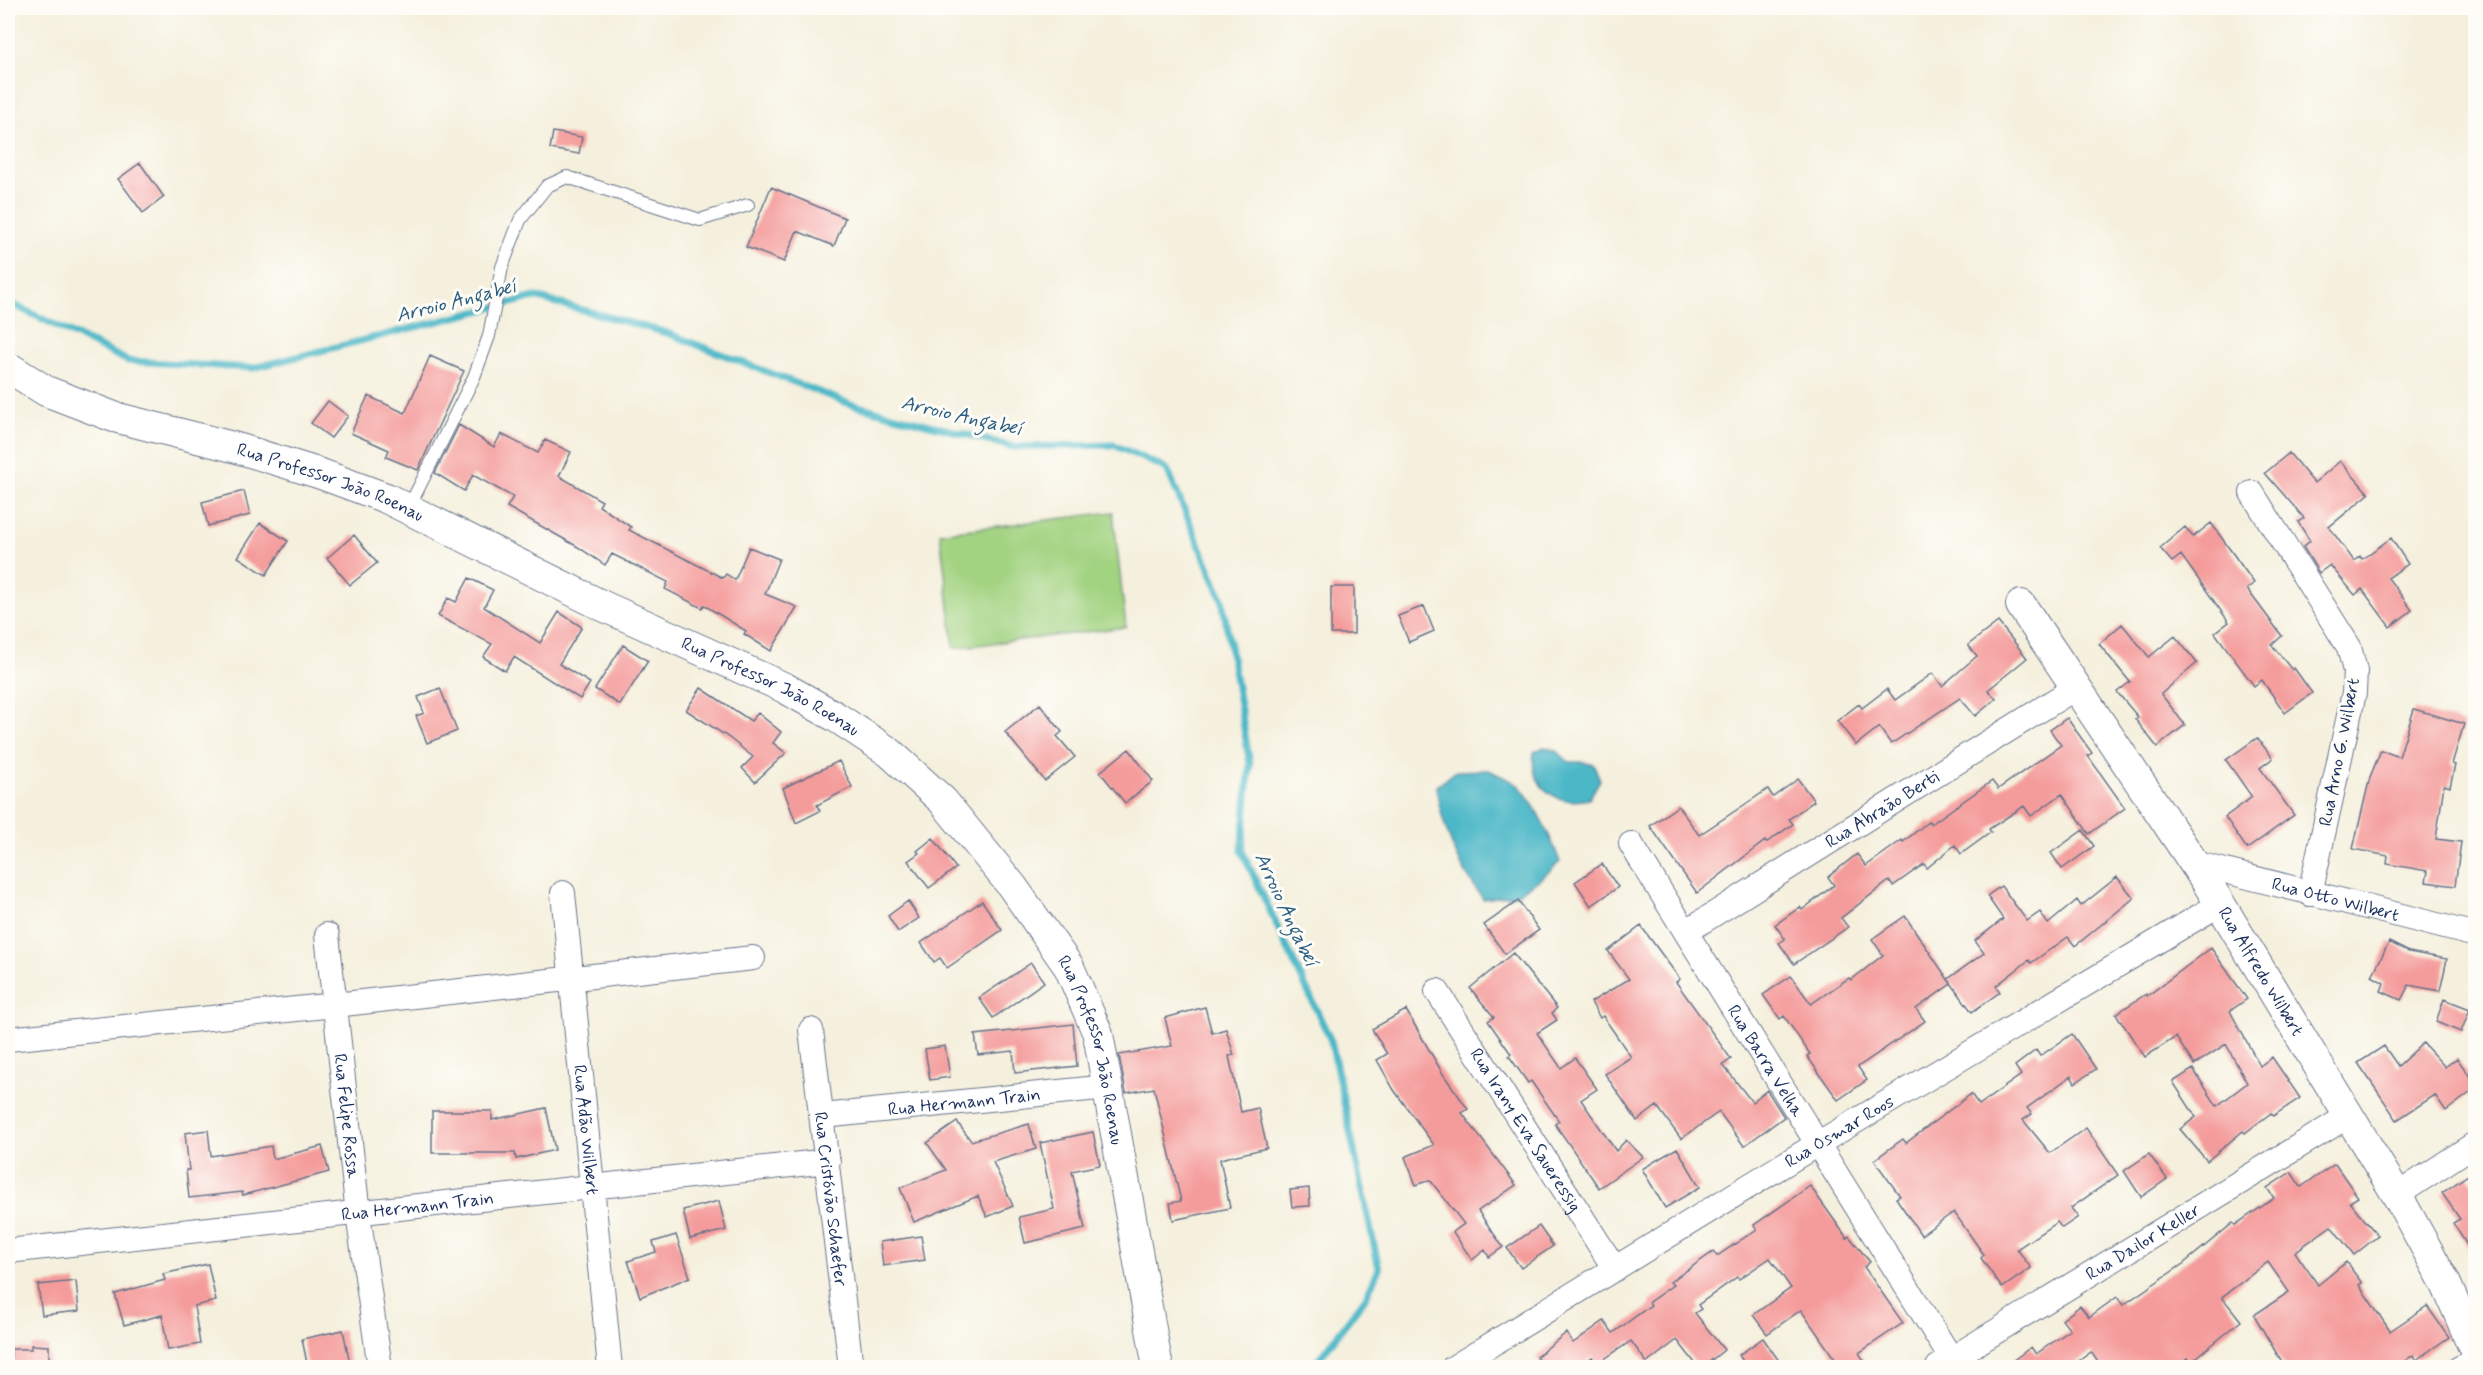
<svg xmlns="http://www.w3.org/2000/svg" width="2483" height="1375" viewBox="0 0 2483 1375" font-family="Mynerve,sans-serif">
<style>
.green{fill:#a2d381;stroke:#5e8170;stroke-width:1.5}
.water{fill:#4bb7c7;stroke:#337392;stroke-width:1.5}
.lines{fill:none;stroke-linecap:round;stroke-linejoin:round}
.stream{stroke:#4bb7c7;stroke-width:7}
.building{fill:#f49c9b}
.service-casing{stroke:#67738a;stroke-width:14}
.minor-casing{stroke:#67738a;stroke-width:26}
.tertiary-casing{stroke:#67738a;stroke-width:32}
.service{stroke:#fff;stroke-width:12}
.minor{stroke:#fff;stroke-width:24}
.tertiary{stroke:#fff;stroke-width:30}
.labels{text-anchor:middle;stroke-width:6;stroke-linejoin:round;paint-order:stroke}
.street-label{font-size:18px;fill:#1b2f5e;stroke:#fdfcf7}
.water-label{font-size:20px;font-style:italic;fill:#2c5f83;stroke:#fdfcf7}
</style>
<rect width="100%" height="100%" fill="#fdfcf7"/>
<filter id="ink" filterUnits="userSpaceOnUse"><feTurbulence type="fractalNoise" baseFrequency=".0167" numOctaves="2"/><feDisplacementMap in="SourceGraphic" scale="12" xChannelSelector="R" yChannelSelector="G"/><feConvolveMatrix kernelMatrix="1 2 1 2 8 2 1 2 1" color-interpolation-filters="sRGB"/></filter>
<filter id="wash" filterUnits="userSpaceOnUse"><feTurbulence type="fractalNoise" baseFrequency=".008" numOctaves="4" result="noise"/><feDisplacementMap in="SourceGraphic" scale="24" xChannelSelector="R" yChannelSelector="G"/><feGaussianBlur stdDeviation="1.35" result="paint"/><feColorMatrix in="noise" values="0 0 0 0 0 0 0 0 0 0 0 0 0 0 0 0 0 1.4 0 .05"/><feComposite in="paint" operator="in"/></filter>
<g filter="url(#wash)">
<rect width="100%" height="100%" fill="#f5f0dd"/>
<!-- green -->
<path class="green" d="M1113,512L1126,627L954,648L940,533Z"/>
<!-- water -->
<path class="water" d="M1544,747L1557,751L1569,762H1583L1594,765L1600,780L1589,799C1557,807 1529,787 1534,752Z
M1489,770C1498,775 1510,779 1518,785C1532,797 1554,844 1560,862L1539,880L1515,895L1483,899C1458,866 1442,827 1436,787L1456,771Z"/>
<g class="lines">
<!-- stream -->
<path class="stream" d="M8,302L128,361L253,368L535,297L667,333L850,404L1013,447L1114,445L1167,469L1222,599L1250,764L1242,851L1331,1041L1379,1269L1366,1297L1312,1368"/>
</g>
<g id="blocks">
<!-- building -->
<path class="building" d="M553,132L582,137L579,154L550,149Z
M140,163L164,197L143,213L118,179Z
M771,187L845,218L834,246L797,231L784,262L746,247Z
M430,356L464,371L418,470L386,457L389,450L351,433L368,396L405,413Z
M328,401L348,416L331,438L311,423Z
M459,425L494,447L501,434L538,453L545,440L571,452L559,476L602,501L599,506L631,527L629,530L723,578L726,574L735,580L749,547L779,559L765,594L797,607L771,651L744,634L746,631L704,605L702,608L665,589L668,582L612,554L605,565L578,547L507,507L513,497L473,475L464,491L435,473Z
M2289,453L2314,483L2340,461L2369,494L2329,527L2354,561L2360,556L2362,559L2391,538L2408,564L2388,578L2412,610L2390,627L2362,589L2355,595L2330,565L2319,573L2303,547L2310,541L2298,522L2304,518L2265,473Z
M244,491L250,515L208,526L202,502Z
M260,523L288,541L266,575L238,557Z
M2211,523L2254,583L2247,589L2282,636L2272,645L2292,670L2294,668L2312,693L2285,713L2262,680L2254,686L2215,633L2229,622L2181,555L2172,562L2160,548L2185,527L2193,537Z
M354,535L377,563L350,585L327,558Z
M469,578L493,590L484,607L540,643L559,612L582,627L559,664L590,683L580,699L514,657L505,671L483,657L492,644L438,616L448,598L456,602Z
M1331,587H1354V634H1331Z
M1424,606L1434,631L1409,642L1398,616Z
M1998,622L2027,658L1988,690L1996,699L1975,716L1960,698L1891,744L1879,727L1856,745L1837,721L1859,704L1862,708L1887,689L1895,700L1933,673L1942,686L1977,656L1968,645Z
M2122,624L2149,657L2175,636L2197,663L2161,694L2185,725L2157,747L2135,719L2138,717L2117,692L2130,682L2099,644Z
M623,645L648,661L620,705L595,689Z
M440,688L457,731L427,743L416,716L424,713L418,697Z
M701,688L751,721L758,713L781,732L773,743L786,753L755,782L742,768L753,757L728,737L686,710Z
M1040,704L1062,732L1057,736L1075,757L1045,781L1005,732Z
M2414,709L2464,724L2452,764L2455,765L2450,787L2444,785L2436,839L2461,842L2455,886L2426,882L2428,871L2387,864L2388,856L2353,849L2370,777L2381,750L2399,757Z
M2067,718L2092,753L2088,756L2125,808L2089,834L2062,794L2031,816L2024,806L1989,829L1991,832L1961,854L1955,845L1927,868L1924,864L1893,886L1889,881L1841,918L1848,927L1794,964L1779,943L1785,939L1775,925L1800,907L1802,910L1834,885L1828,877L1857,854L1866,866L1902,840L1903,842L1929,821L1931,824L1992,781L1998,789L2061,745L2050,730Z
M2257,738L2273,758L2260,768L2294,815L2247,849L2225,817L2252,797L2226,760Z
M1129,749L1153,781L1125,803L1100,772Z
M839,761L852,787L817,805L820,811L796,823L783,788Z
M1798,779L1814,801L1789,819L1793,824L1766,843L1765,841L1697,893L1650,826L1678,806L1699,835L1768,789L1773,797Z
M2083,830L2094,846L2062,869L2051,853Z
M933,838L956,868L929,888L908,861L919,853L917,851Z
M1602,864L1618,887L1591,906L1575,882Z
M2117,877L2134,898L2075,946L2068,937L2031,963L2029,960L1996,986L2000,992L1972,1012L1948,979L1984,953L1975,941L2003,919L1987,896L2001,886L2027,921L2040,912L2048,924L2077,900L2081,906Z
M908,901L919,918L898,932L888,916Z
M982,901L1002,930L947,968L940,958L934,962L921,943Z
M1518,901L1539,930L1505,954L1484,925Z
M1905,916L1951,984L1916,1009L1925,1021L1858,1067L1867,1080L1838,1100L1807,1056L1810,1054L1784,1016L1780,1019L1763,995L1791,976L1811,1004L1849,978L1851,980L1883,955L1872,939Z
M1641,926L1680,979L1676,982L1731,1059L1723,1065L1752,1102L1767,1090L1784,1117L1744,1146L1719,1112L1681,1139L1657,1106L1637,1121L1605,1074L1631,1057L1603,1016L1600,1018L1591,1002L1629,979L1608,951Z
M2389,942L2409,952L2447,959L2440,991L2409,985L2401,1000L2381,991L2384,983L2372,976Z
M2211,948L2247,999L2230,1011L2260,1066L2272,1057L2300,1098L2273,1116L2271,1113L2245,1133L2243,1131L2207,1161L2180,1129L2196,1117L2173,1082L2193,1069L2217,1106L2247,1083L2226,1044L2194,1065L2176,1037L2145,1057L2116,1014L2146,994L2147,996Z
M1513,953L1557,1008L1552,1013L1557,1020L1537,1033L1561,1068L1575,1058L1597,1089L1581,1100L1616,1151L1626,1140L1643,1157L1599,1188L1555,1124L1559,1121L1531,1081L1528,1083L1509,1056L1511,1054L1488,1021L1494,1017L1470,988Z
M1031,963L1044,982L993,1018L979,998Z
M2444,999L2470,1009L2461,1032L2436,1022Z
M1205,1007L1212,1033L1226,1029L1234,1055L1229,1056L1241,1112L1258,1108L1267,1148L1220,1159L1230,1208L1173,1220L1170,1203L1181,1201L1154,1088L1126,1093L1119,1055L1172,1046L1165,1018Z
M1406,1010L1443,1074L1468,1109L1462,1113L1516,1185L1478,1211L1503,1247L1489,1257L1485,1250L1472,1260L1453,1232L1464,1224L1430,1180L1416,1185L1405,1157L1434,1145L1394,1090L1377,1060L1387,1054L1372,1029Z
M1073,1024L1077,1066L1015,1073L1013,1051L978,1055L975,1035Z
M2072,1034L2096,1069L2075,1083L2071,1076L2027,1108L2032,1114L2023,1120L2050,1153L2086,1128L2118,1175L2071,1208L2078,1217L2062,1228L2057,1222L2017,1249L2031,1268L2002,1288L1981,1258L1984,1255L1954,1212L1921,1235L1896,1198L1900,1196L1874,1160L1903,1139L1906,1143L1971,1094L1979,1105L2021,1075L2015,1066L2036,1050L2040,1056Z
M2423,1043L2445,1067L2457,1058L2475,1084V1089L2446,1111L2435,1095L2397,1120L2358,1063L2384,1046L2398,1066Z
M945,1046L950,1077L930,1080L925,1049Z
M546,1108L555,1150L516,1159L515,1153H432V1111H492V1120Z
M957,1122L971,1141L1029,1124L1036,1149L993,1162L1013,1206L987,1217L978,1196L914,1222L900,1188L946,1170L927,1143Z
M208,1130L211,1156L271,1146L273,1159L322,1146L329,1172L243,1195L242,1192L189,1198L186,1170H189L185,1133Z
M1093,1132L1100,1165L1072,1171L1085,1229L1025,1243L1019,1217L1054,1209L1040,1143Z
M1677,1148L1700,1187L1665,1208L1642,1169Z
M2149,1154L2167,1179L2141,1197L2124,1171Z
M2335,1164L2358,1197L2350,1202L2378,1236L2354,1255L2331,1226L2295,1252L2318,1285L2346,1262L2362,1283L2359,1285L2390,1331L2427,1306L2449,1337L2416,1360L2413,1355L2395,1368H2285L2254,1315L2289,1292L2268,1262L2222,1297L2241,1321L2191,1362L2188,1358L2175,1368H2102L2091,1352L2069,1368H2003L2031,1347L2036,1354L2070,1330L2062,1320L2080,1306L2089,1317L2117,1297L2123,1305L2183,1264L2233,1223L2235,1225L2274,1198L2267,1188L2291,1172L2301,1187Z
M2468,1175L2475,1186V1258L2453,1223L2460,1219L2442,1193Z
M1810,1186L1847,1238L1849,1236L1870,1262L1864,1267L1903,1323L1859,1353L1869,1368H1841L1801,1310L1767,1334L1753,1315L1791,1288L1770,1258L1739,1279L1737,1277L1698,1305L1701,1309L1695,1313L1724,1350L1702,1368H1699L1677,1340L1647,1363L1631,1341L1597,1364L1592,1357L1578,1368H1544L1536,1357L1566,1333L1573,1343L1604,1321L1613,1333L1651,1305L1649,1302L1673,1285L1670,1282L1713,1252L1717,1256L1757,1229L1754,1225Z
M1309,1188L1310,1206L1292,1207L1290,1190Z
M719,1201L726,1230L690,1239L683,1210Z
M1539,1226L1553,1246L1521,1268L1507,1248Z
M676,1235L690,1277L640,1297L628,1261L656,1252L653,1242Z
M921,1236L925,1260L883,1266L880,1242Z
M208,1264L216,1301L194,1306L200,1344L168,1350L162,1315L124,1325L115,1294L165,1280L163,1274Z
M76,1281L79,1311L42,1315L38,1285Z
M343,1330L351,1368H308L302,1339Z
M1763,1338L1784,1368H1747L1739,1355Z
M31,1345L49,1346V1367L11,1366V1349H31Z"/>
</g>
</g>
<g filter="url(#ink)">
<use href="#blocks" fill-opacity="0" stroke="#67738a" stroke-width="1.5"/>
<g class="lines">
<!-- service casing -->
<g class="service-casing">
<path id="service" d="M408,509L474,377L489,336L502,267L520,220L547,186L567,177L700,220L748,205"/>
</g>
<!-- minor casing -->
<g class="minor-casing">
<g id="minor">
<path d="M2252,493L2349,647L2355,671L2354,693L2310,894"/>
<path id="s1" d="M1631,844L1957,1368"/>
<path id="s2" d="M2194,863L2476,935"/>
<path id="s3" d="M563,893L610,1368"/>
<path id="s4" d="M1687,931L2075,688"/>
<path id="s5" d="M327,935L358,1214L380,1368"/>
<path id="s6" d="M1437,991L1615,1269"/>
<path id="s7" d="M811,1030L851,1368"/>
<path d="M8,1039L335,1005L753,958"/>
<path id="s8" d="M823,1116L1108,1087"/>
<path d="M2397,1195L2476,1143"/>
<path id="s9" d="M8,1251C281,1222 554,1190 828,1161"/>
<path id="s10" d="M1938,1367L2348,1116"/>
<path id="s11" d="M1453,1368L1819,1143L2220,904"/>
<path d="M2460,1368L2476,1360"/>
</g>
</g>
<!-- tertiary casing -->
<g class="tertiary-casing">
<g id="tertiary">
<path id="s12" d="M8,367L46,391L114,417L237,448L321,474L386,498L603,606L785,688L836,717L889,752L943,801L1012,886L1069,967L1098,1034L1158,1368"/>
<path id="s13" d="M2021,605L2208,884L2397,1195L2445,1282L2476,1353"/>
</g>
</g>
<!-- service -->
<use href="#service" class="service"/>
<!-- minor -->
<use href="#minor" class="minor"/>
<!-- tertiary -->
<use href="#tertiary" class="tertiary"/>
</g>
</g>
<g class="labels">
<!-- street labels -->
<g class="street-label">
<text dy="6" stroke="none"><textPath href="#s12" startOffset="344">Rua Professor João Roenau</textPath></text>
<text dy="6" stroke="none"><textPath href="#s12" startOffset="830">Rua Professor João Roenau</textPath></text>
<text transform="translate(2339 752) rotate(-79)" y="6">Rua Arno G. Wilbert</text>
<text dy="6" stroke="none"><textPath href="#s4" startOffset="230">Rua Abraão Berti</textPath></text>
<text dy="6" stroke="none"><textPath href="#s2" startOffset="146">Rua Otto Wilbert</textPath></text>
<text dy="6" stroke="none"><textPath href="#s13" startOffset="438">Rua Alfredo Wilbert</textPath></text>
<text dy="6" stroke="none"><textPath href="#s12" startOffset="1334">Rua Professor João Roenau</textPath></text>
<text dy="6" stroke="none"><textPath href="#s1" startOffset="255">Rua Barra Velha</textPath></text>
<text dy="6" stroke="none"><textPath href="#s8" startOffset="142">Rua Hermann Train</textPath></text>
<text dy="6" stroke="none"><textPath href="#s5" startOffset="182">Rua Felipe Rossa</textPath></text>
<text dy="6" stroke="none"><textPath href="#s3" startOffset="238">Rua Adão Wilbert</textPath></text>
<text dy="6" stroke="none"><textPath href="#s6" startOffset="165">Rua Irany Eva Saueressig</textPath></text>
<text dy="6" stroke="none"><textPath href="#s11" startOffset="453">Rua Osmar Roos</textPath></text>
<text dy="6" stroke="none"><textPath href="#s7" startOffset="170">Rua Cristóvão Schaefer</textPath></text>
<text dy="6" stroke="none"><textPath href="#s9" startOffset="412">Rua Hermann Train</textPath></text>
<text dy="6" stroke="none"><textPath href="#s10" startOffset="240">Rua Dailor Keller</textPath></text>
</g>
<!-- water labels -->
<g class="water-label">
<text transform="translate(456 300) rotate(-14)" y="7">Arroio Angabeí</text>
<text transform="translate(962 415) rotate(13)" y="7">Arroio Angabeí</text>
<text transform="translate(1287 909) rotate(65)" y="7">Arroio Angabeí</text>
</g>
</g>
<!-- margin -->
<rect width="2483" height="1375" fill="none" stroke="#fdfcf7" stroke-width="30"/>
</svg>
